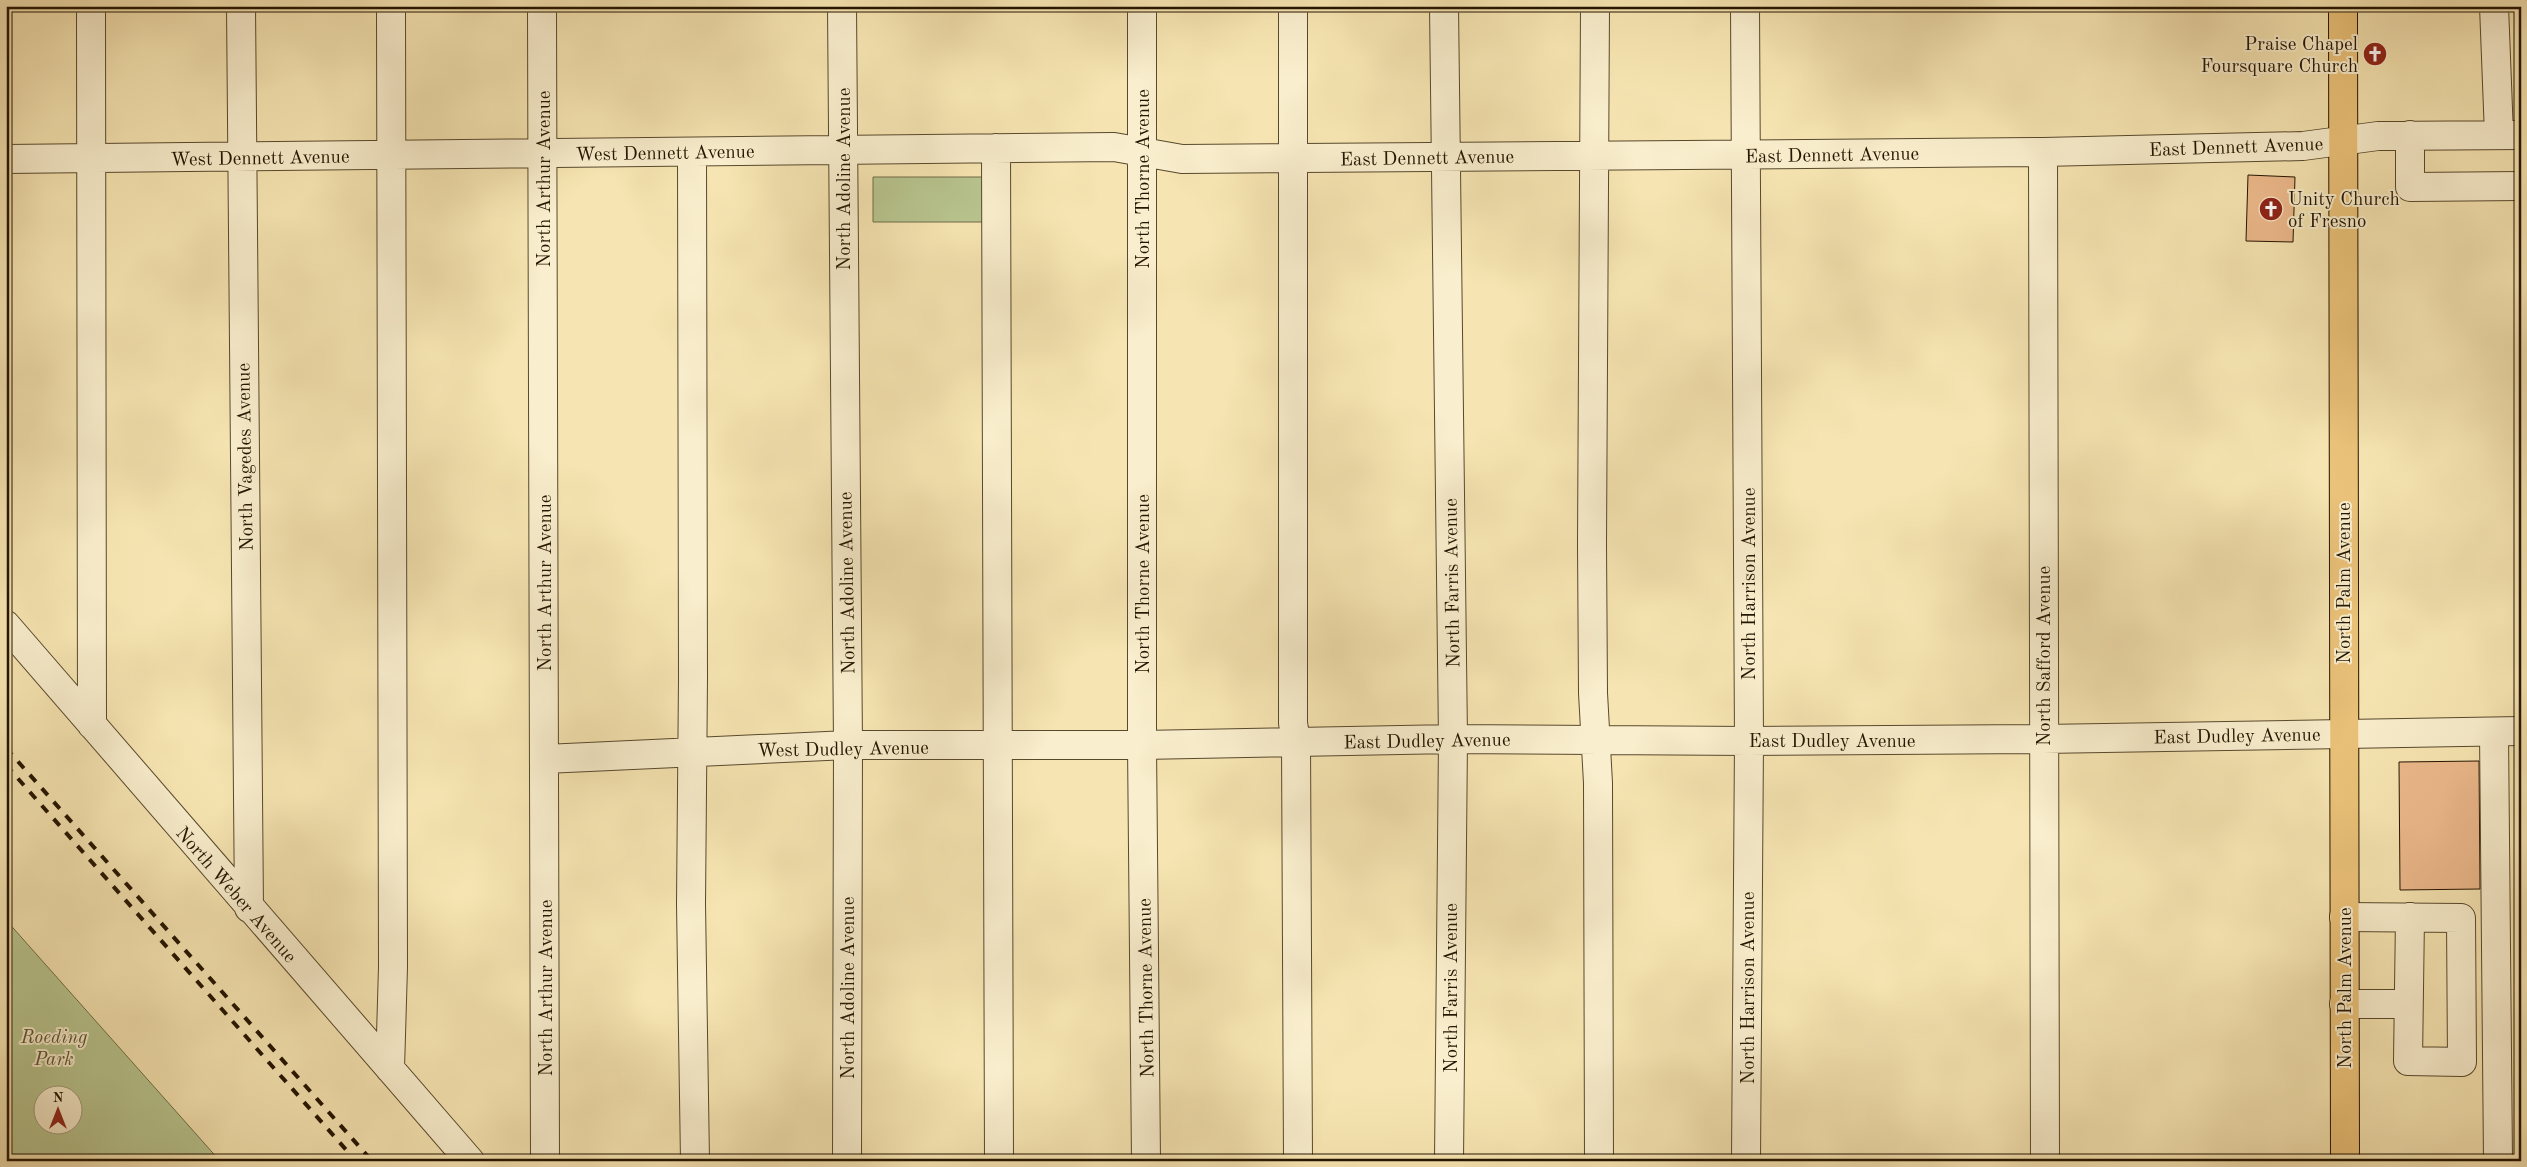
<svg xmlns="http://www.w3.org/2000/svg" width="2527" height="1167" viewBox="0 0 2527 1167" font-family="'Old Standard TT',serif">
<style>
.green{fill:#b8c58f;stroke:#6e6d48;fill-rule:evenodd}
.building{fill:#ecb98c;stroke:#241501}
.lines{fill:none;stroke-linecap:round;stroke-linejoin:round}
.minor-casing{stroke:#58492d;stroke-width:30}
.major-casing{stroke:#241501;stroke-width:30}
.minor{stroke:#f9eecd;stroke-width:28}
.major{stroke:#ebc279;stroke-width:28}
.rail{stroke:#241501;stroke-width:4;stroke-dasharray:9 9;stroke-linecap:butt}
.labels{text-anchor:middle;stroke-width:4;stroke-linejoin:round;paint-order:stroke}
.poi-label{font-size:19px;fill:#241501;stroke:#f9eecd;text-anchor:end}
.street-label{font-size:19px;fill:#241501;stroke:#f9eecd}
.park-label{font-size:19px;font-style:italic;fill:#585333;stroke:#f9eecd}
</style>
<rect width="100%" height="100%" fill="#f6e5b2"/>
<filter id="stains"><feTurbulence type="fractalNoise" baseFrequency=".004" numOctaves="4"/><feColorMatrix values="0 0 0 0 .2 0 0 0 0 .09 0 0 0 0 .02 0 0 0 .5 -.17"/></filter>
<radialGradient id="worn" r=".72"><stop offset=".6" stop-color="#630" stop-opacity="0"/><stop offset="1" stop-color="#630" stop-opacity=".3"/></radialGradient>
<!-- green -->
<path class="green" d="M873,177H987V222H873Z
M6,920L220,1161H6ZM42,1094H72V1124H42Z"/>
<!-- building -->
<path class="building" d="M2248,175L2295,177L2293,242L2246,241Z
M2479,761L2480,889L2400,890L2399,762Z"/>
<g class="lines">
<!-- minor casing -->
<g class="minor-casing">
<path id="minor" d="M91,6L92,725
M241,6L249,908
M542,6L545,1161
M842,6L848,745L847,1161
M1142,6V745L1146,1161
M1293,6V723L1296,742L1298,1161
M1444,6L1453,739L1449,1161
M1595,6L1592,544L1593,693L1598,783L1599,1161
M1745,6L1749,741L1746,1161
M2494,6L2499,135
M2410,135V187L2521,186
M996,148L999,1161
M692,152L693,678L691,904L695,1161
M2043,152L2045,1161
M6,159L1114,147L1182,159L2043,152L2303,146L2378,136L2521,135
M6,625L470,1161
M2494,732L2498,1161
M545,759L848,745H1142L1453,739L1749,741L2043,739L2521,731
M2344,917C2383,917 2422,918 2461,918L2462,1062L2408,1061L2410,917
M2344,1004H2408
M390,1069L393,967L391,6"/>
</g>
<!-- major casing -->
<g class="major-casing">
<path id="major" d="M2343,6L2345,1161"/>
</g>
<!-- minor -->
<use href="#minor" class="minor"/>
<!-- major -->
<use href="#major" class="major"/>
<!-- rail -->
<path class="rail" d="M6,748L372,1161
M6,765L356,1161"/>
</g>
<!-- icons -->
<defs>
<g id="church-disc" transform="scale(1.25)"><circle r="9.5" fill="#8f2418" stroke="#f9eecd"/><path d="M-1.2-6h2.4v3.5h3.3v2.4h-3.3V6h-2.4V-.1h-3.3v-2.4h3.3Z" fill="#fff"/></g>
</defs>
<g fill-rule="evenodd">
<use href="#church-disc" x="2375" y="54"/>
<use href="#church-disc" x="2271" y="209"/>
</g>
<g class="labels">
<!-- poi labels -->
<g class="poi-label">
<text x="2358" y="50">Praise Chapel<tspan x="2358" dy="22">Foursquare Church</tspan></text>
<text x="2288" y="205" text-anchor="start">Unity Church<tspan x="2288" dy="22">of Fresno</tspan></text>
</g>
<!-- street labels -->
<g class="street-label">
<text transform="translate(2236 146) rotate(-2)" y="7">East Dennett Avenue</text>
<text transform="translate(665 152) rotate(-1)" y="7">West Dennett Avenue</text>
<text transform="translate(1832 154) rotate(-1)" y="7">East Dennett Avenue</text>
<text transform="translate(260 157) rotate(-1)" y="7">West Dennett Avenue</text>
<text transform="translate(1427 157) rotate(-1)" y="7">East Dennett Avenue</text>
<text transform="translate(543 179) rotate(-90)" y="7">North Arthur Avenue</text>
<text transform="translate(843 179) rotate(-90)" y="7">North Adoline Avenue</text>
<text transform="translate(1142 179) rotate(-90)" y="7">North Thorne Avenue</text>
<text transform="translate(244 457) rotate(-91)" y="7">North Vagedes Avenue</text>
<text transform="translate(544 583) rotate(-90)" y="7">North Arthur Avenue</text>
<text transform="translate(846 583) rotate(-91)" y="7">North Adoline Avenue</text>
<text transform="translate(1451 583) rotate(-91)" y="7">North Farris Avenue</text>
<text transform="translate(2343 583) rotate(-90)" y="7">North Palm Avenue</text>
<text transform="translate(1142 584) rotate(-90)" y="7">North Thorne Avenue</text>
<text transform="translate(1748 584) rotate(-90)" y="7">North Harrison Avenue</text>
<text transform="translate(2043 656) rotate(-90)" y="7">North Safford Avenue</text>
<text transform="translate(2237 735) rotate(-1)" y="7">East Dudley Avenue</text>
<text transform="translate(1427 740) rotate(-1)" y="7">East Dudley Avenue</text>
<text x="1832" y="747">East Dudley Avenue</text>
<text transform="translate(843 748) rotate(-1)" y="7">West Dudley Avenue</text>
<text transform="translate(237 894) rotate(49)" y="7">North Weber Avenue</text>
<text transform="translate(545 988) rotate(-90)" y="7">North Arthur Avenue</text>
<text transform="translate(847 988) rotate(-90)" y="7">North Adoline Avenue</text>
<text transform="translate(1145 988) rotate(-91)" y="7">North Thorne Avenue</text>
<text transform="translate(1450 988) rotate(-90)" y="7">North Farris Avenue</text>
<text transform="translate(1747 988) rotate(-90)" y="7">North Harrison Avenue</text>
<text transform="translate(2344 988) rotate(-90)" y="7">North Palm Avenue</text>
</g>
<!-- park labels -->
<g class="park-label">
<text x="54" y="1043">Roeding<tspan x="54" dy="22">Park</tspan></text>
</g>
</g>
<!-- margin -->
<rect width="2527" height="1167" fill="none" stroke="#f6e5b2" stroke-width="25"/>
<rect x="8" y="8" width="2512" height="1152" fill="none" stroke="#241501" stroke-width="2.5"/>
<rect x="12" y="12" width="2502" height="1142" fill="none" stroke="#241501"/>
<!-- north arrow -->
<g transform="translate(58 1110)"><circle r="24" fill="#f9eecd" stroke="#a4977b"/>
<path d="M0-4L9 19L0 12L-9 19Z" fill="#8f2418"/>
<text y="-8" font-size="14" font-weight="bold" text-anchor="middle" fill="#241501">N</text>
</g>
<rect width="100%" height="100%" filter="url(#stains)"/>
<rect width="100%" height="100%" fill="url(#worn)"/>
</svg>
